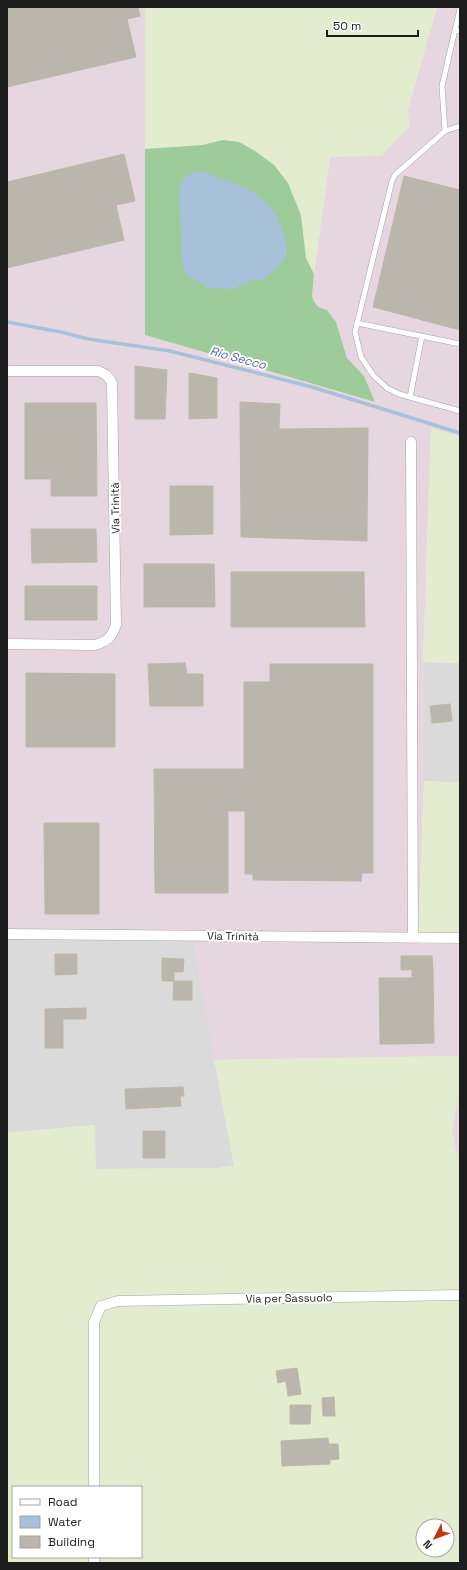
<svg xmlns="http://www.w3.org/2000/svg" width="467" height="1570" viewBox="0 0 467 1570" font-family="'Space Grotesk',sans-serif">
<style>
.residential{fill:#dbdada}
.industrial{fill:#e6d6df}
.farmland{fill:#e3eccf;fill-rule:evenodd}
.forest{fill:#9dcb9a}
.water{fill:#a6c1d9}
.lines{fill:none;stroke-linecap:round;stroke-linejoin:round}
.stream{stroke:#a6c1d9;stroke-width:3.5}
.building{fill:#bab6ad;stroke:#beb7a7}
.lane-casing{stroke:#a4a4a4;stroke-width:6}
.street-casing{stroke:#a4a4a4;stroke-width:11}
.lane{stroke:#fff;stroke-width:5}
.street{stroke:#fff;stroke-width:10}
.labels{text-anchor:middle;stroke-width:4;stroke-linejoin:round;paint-order:stroke}
.street-label{font-size:11px;fill:#1d1d1d;stroke:#fff}
.water-label{font-size:12px;font-style:italic;fill:#4f66a7;stroke:#fff}
</style>
<rect width="100%" height="100%" fill="#eeede3"/>
<!-- residential -->
<path class="residential" d="M423,662L460,663V783L424,781Z
M193,936L234,1166L218,1168L95,1169V1125L7,1133V938Z"/>
<!-- industrial -->
<path class="industrial" d="M7,7H145V335L374,402L364,376L347,358L336,322L327,310L318,307L312,296L314,274L330,156H381L409,126L407,110L437,7H460V437L431,428L423,662L424,781L418,944H460V1056L214,1060L193,936L7,938Z
M460,1088V1170L452,1131Z"/>
<!-- farmland -->
<path class="farmland" d="M145,7H437L408,110L409,126L381,156L330,157L314,274L306,258L301,215L288,183L223,140L202,145L145,149Z
M431,428L460,437V663L423,662Z
M424,781L460,783V932L418,933Z
M460,1056V1088L452,1131L460,1170V1563H7V1133L95,1125L96,1169L218,1168L234,1166L214,1060ZM13,1487H141V1557H13ZM423,1526H447V1550H423Z"/>
<!-- forest -->
<path class="forest" d="M223,140L239,142L255,151L274,165L288,183L301,215L306,258L314,274L312,296L314,301L318,307L327,310L336,322L347,358L364,376L375,402L145,335V149L202,145Z"/>
<!-- water -->
<path class="water" d="M195,172H206L221,179L245,187L260,197L274,211L284,232L287,249L285,258L276,269L263,279L248,282L233,289L208,288L185,274L181,255V236L179,187L185,177Z"/>
<g class="lines">
<!-- stream -->
<path class="stream" d="M7,322L61,332L88,339L170,351L312,387L460,433"/>
</g>
<!-- building -->
<path class="building" d="M7,7H138L140,16L127,19L136,57L7,87Z
M124,154L135,201L116,205L124,240L7,268V182Z
M404,176L460,190V330L373,307Z
M135,366L167,370L165,419H135Z
M189,373L217,378V418L189,419Z
M240,402L280,404L279,429L368,428L367,541L241,537Z
M25,403H96L97,496H51V479H25Z
M170,486H213V534L170,535Z
M31,529H96L97,562L32,563Z
M144,564H214L215,607H144Z
M231,572H364L365,627H231Z
M25,586H97V620H25Z
M185,663L187,674H203V706H150L148,664Z
M270,664H373V873H362L361,881L253,880V874H245V811H228V893H155L154,769H244V682H270Z
M26,673L115,674V747H26Z
M450,704L452,721L432,723L430,706Z
M44,823H99V914H45Z
M55,954H77V974L55,975Z
M401,956H432L433,969L401,970Z
M162,958L184,959L183,972H174V981H162Z
M433,969L434,1043L396,1044V1035H389L388,992H400V978H412V970Z
M379,978H400V992H388L389,1035H396V1044H380Z
M174,981H192V1000H173Z
M86,1008V1019H63V1048H45V1009Z
M183,1087L184,1096H180L181,1106L126,1109L125,1089Z
M143,1131H165V1158H143Z
M297,1368L298,1374L290,1375L289,1369Z
M289,1369L290,1375L298,1374L301,1394L288,1396L286,1381L278,1383L276,1371Z
M334,1397L335,1416H323L322,1398Z
M290,1405H311L310,1424H290Z
M328,1438L330,1464L282,1466L281,1441Z
M329,1444H338L339,1459L330,1460Z"/>
<g class="lines">
<!-- lane casing -->
<g class="lane-casing">
<path id="lane" d="M455,30L460,9
M460,126L445,131L395,175L392,181L355,332L361,357L373,375L387,388L399,394L460,411
M445,131L442,86L455,30L460,31
M357,323L460,344
M410,397L422,336"/>
</g>
<!-- street casing -->
<g class="street-casing">
<path id="street" d="M7,371H98C105,373 109,377 112,383L116,625C111,638 108,641 95,645L7,644
M411,442L413,938
M7,934L460,938
M94,1487V1322L101,1306L118,1301L460,1295
M94,1557V1563"/>
</g>
<!-- lane -->
<use href="#lane" class="lane"/>
<!-- street -->
<use href="#street" class="street"/>
</g>
<g class="labels">
<!-- street labels -->
<g class="street-label">
<text transform="translate(115 508) rotate(-91)" y="4">Via Trinità</text>
<text transform="translate(233 936) rotate(1)" y="4">Via Trinità</text>
<text transform="translate(289 1298) rotate(-1)" y="4">Via per Sassuolo</text>
</g>
<!-- water labels -->
<g class="water-label">
<text transform="translate(238 358) rotate(15)" y="4">Rio Secco</text>
</g>
</g>
<!-- border -->
<rect width="467" height="1570" fill="none" stroke="#1d1d1d" stroke-width="16"/>
<!-- legend -->
<rect x="12" y="1486" width="130" height="72" fill="#ffffff" stroke="#a5a5a5"/>
<rect x="20" y="1499" width="20" height="6" fill="#ffffff" stroke="#a5a5a5"/>
<text x="48" y="1506" font-size="12" fill="#1d1d1d">Road</text>
<rect x="20" y="1516" width="20" height="12" fill="#a6c1d9" stroke="#a5a5a5"/>
<text x="48" y="1526" font-size="12" fill="#1d1d1d">Water</text>
<rect x="20" y="1536" width="20" height="12" fill="#bab6ad" stroke="#a5a5a5"/>
<text x="48" y="1546" font-size="12" fill="#1d1d1d">Building</text>
<!-- north arrow -->
<g transform="translate(435 1538) rotate(228)"><circle r="19" fill="#ffffff" stroke="#a5a5a5"/>
<path d="M0-3L7 15L0 10L-7 15Z" fill="#be360c"/>
<text y="-6" font-size="11" font-weight="bold" text-anchor="middle" fill="#1d1d1d">N</text>
</g>
<!-- scale -->
<path d="M327 30v6h91v-6" fill="none" stroke="#1d1d1d" stroke-width="2"/>
<text x="333" y="30" font-size="12" fill="#1d1d1d" stroke="#ffffff" stroke-width="3" paint-order="stroke">50 m</text>
</svg>
